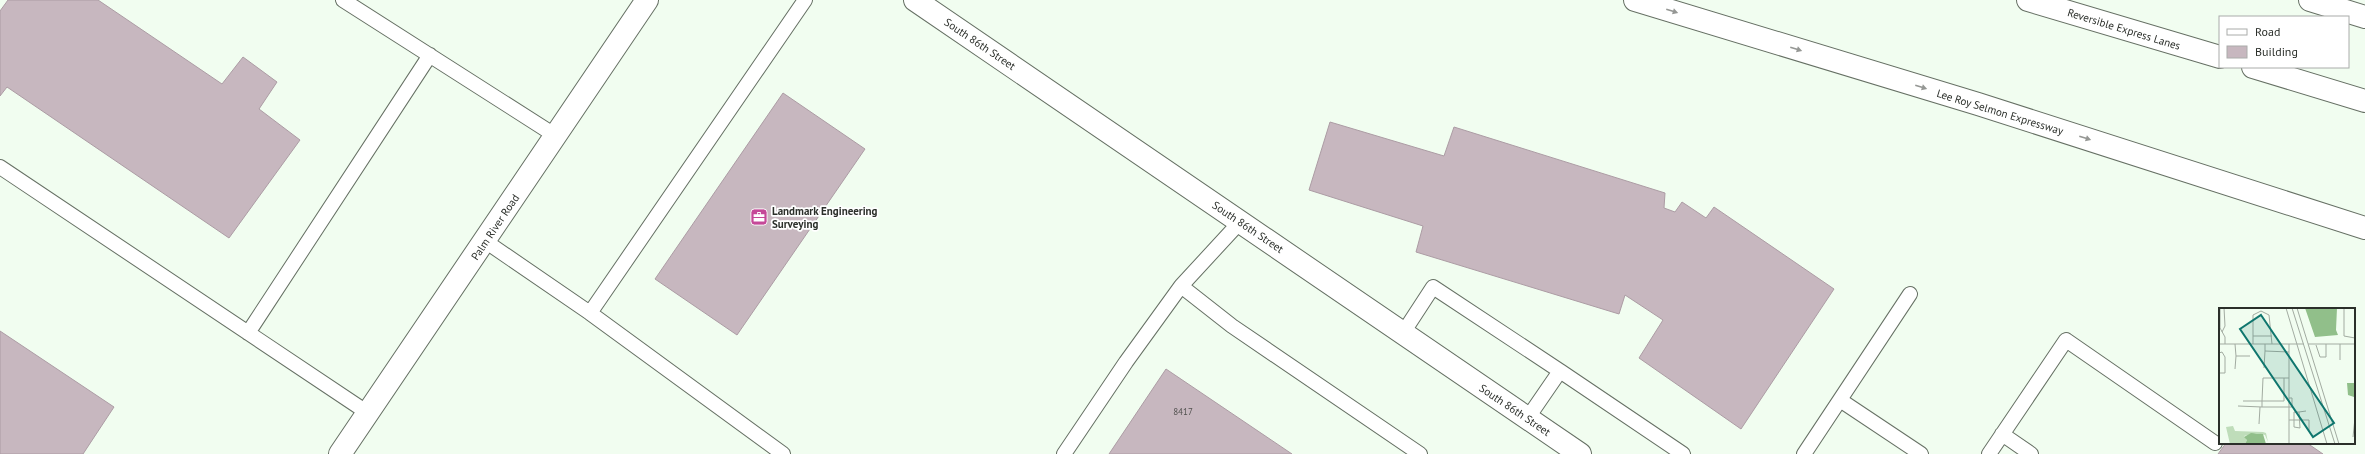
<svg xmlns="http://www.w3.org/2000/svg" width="2365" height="454" viewBox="0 0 2365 454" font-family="'PT Sans',sans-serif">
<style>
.building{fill:#c7b7bf;stroke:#ac9ca4}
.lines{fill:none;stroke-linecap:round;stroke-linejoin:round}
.service-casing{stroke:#667064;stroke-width:16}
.minor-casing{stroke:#667064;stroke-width:24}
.tertiary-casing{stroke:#667064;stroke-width:24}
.motorway-casing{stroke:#667064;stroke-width:24}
.service{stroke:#fff;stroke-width:14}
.minor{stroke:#fff;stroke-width:22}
.tertiary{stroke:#fff;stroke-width:22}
.motorway{stroke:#fff;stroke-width:22}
.oneway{fill:#959794}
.labels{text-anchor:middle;stroke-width:3.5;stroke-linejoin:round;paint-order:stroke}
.number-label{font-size:9px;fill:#52514f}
.street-label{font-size:11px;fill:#2b2f2a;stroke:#fff}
.poi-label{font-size:11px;font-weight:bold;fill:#2b2f2a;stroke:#fff;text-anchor:start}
.inset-road{fill:none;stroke:#a2aba1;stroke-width:1}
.view{fill:#0f766e;fill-opacity:0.15;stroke:#0f766e;stroke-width:2}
.inset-edge{fill:none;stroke:#2b2f2a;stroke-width:2}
</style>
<rect width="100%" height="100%" fill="#f1fdf0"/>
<!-- building -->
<path class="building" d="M8,0H98L222,84L243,57L277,82L259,109L300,140L229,238L7,87L0,96V11Z
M783,93L865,149L737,335L655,279Z
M1330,122L1444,156L1454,127L1665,193L1664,208L1675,212L1682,202L1706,218L1714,207L1834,289L1741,429L1639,358L1663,320L1625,295L1619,314L1416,252L1423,226L1309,190Z
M0,331L114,407L83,454H0Z
M1166,369L1292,454H1109Z
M2226,443H2307L2323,454H2218Z"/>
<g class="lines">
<!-- service casing -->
<g class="service-casing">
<path id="service" d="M343,0L556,136
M0,167L368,413
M1240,222L1181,286L1232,326L1420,454
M485,241L590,313L805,0
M590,313L783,454
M248,333L430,55
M1403,333L1433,287L1560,371
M1840,400L1921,454
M1527,419L1560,371L1683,454
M2002,434L2031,454
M1064,454L1126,362L1181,286
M1804,454L1910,294
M1989,454L2066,340L2215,443"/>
</g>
<!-- minor casing -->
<g class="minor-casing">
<path id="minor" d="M915,0L1580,454"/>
</g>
<!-- tertiary casing -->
<g class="tertiary-casing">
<path id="tertiary" d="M340,454L647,0"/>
</g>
<!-- motorway casing -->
<g class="motorway-casing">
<path id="motorway" d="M1635,0L1978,104L2365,228
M2028,0L2220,57
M2310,0L2365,17
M2253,67L2365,101"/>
</g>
<!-- service -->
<use href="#service" class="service"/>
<!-- minor -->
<use href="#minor" class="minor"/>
<!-- tertiary -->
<use href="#tertiary" class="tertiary"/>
<!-- motorway -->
<use href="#motorway" class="motorway"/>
</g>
<!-- one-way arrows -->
<defs><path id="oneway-solid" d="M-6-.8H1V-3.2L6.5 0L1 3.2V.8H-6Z"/></defs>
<g class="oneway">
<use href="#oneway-solid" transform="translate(1672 11) rotate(17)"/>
<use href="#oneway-solid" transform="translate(1796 49) rotate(17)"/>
<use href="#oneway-solid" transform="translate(1921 87) rotate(17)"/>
<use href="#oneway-solid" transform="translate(2085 138) rotate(18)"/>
</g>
<!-- icons -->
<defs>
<g id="office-square" transform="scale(0.9)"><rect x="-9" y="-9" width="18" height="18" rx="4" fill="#c54898" stroke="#fff"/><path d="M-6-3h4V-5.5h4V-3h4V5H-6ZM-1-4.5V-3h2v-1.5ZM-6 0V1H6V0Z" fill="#fff"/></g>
</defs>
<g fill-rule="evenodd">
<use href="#office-square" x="759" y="217"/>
</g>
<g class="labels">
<!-- number labels -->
<g class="number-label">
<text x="1183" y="415">8417</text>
</g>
<!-- street labels -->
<g class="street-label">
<text transform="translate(2124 29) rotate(17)" y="4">Reversible Express Lanes</text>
<text transform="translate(980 44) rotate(34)" y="4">South 86th Street</text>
<text transform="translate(2000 112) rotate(17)" y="4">Lee Roy Selmon Expressway</text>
<text transform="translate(495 227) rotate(-56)" y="4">Palm River Road</text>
<text transform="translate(1248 227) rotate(34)" y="4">South 86th Street</text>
<text transform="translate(1515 410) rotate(34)" y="4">South 86th Street</text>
</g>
<!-- poi labels -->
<g class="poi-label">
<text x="772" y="215">Landmark Engineering<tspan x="772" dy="13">Surveying</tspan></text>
</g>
</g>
<!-- overview -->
<g transform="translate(2219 308)">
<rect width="136" height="136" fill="#f1fdf0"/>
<path d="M14,118L16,123L44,124L47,125L49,134L46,127L37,125L25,128L28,132L26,136H11L7,119Z" fill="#bfddba"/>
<path d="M86,0H118L117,22L119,27L96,29ZM128,75H136L135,89L129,87ZM32,125L44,126L47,136H26L28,132L25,129Z" fill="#91bf8a"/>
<path class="inset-road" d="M1,0V20L6,29V36M67,0L108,136M73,0L116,136M78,0L120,136M125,0V28L136,30M3,24L6,18L5,0M34,28H53M0,36H85M16,36L17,48H31M34,36V7L42,3L50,7L53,36M46,36V43L70,44M89,36H136M97,37L101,49H107V36M0,45L3,44L6,49V65H0M121,52V36M45,60L46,43M16,61L17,48M65,70H44L43,93H65V70H70M24,93H43V99H73V90H70M19,98L43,99M80,104L81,120L75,119V104H80L87,103M70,112H90V122M40,116L41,99M134,129L136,110M70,136V36"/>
<path class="view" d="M42,7L115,115L94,129L21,21Z"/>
<rect width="136" height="136" class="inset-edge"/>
</g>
<!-- legend -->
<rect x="2219" y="16" width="130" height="52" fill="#ffffff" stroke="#aaacaa"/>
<rect x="2227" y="29" width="20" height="6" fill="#ffffff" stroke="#aaacaa"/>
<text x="2255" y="36" font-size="12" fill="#2b2f2a">Road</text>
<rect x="2227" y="46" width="20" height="12" fill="#c7b7bf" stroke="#aaacaa"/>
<text x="2255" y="56" font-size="12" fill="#2b2f2a">Building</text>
</svg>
